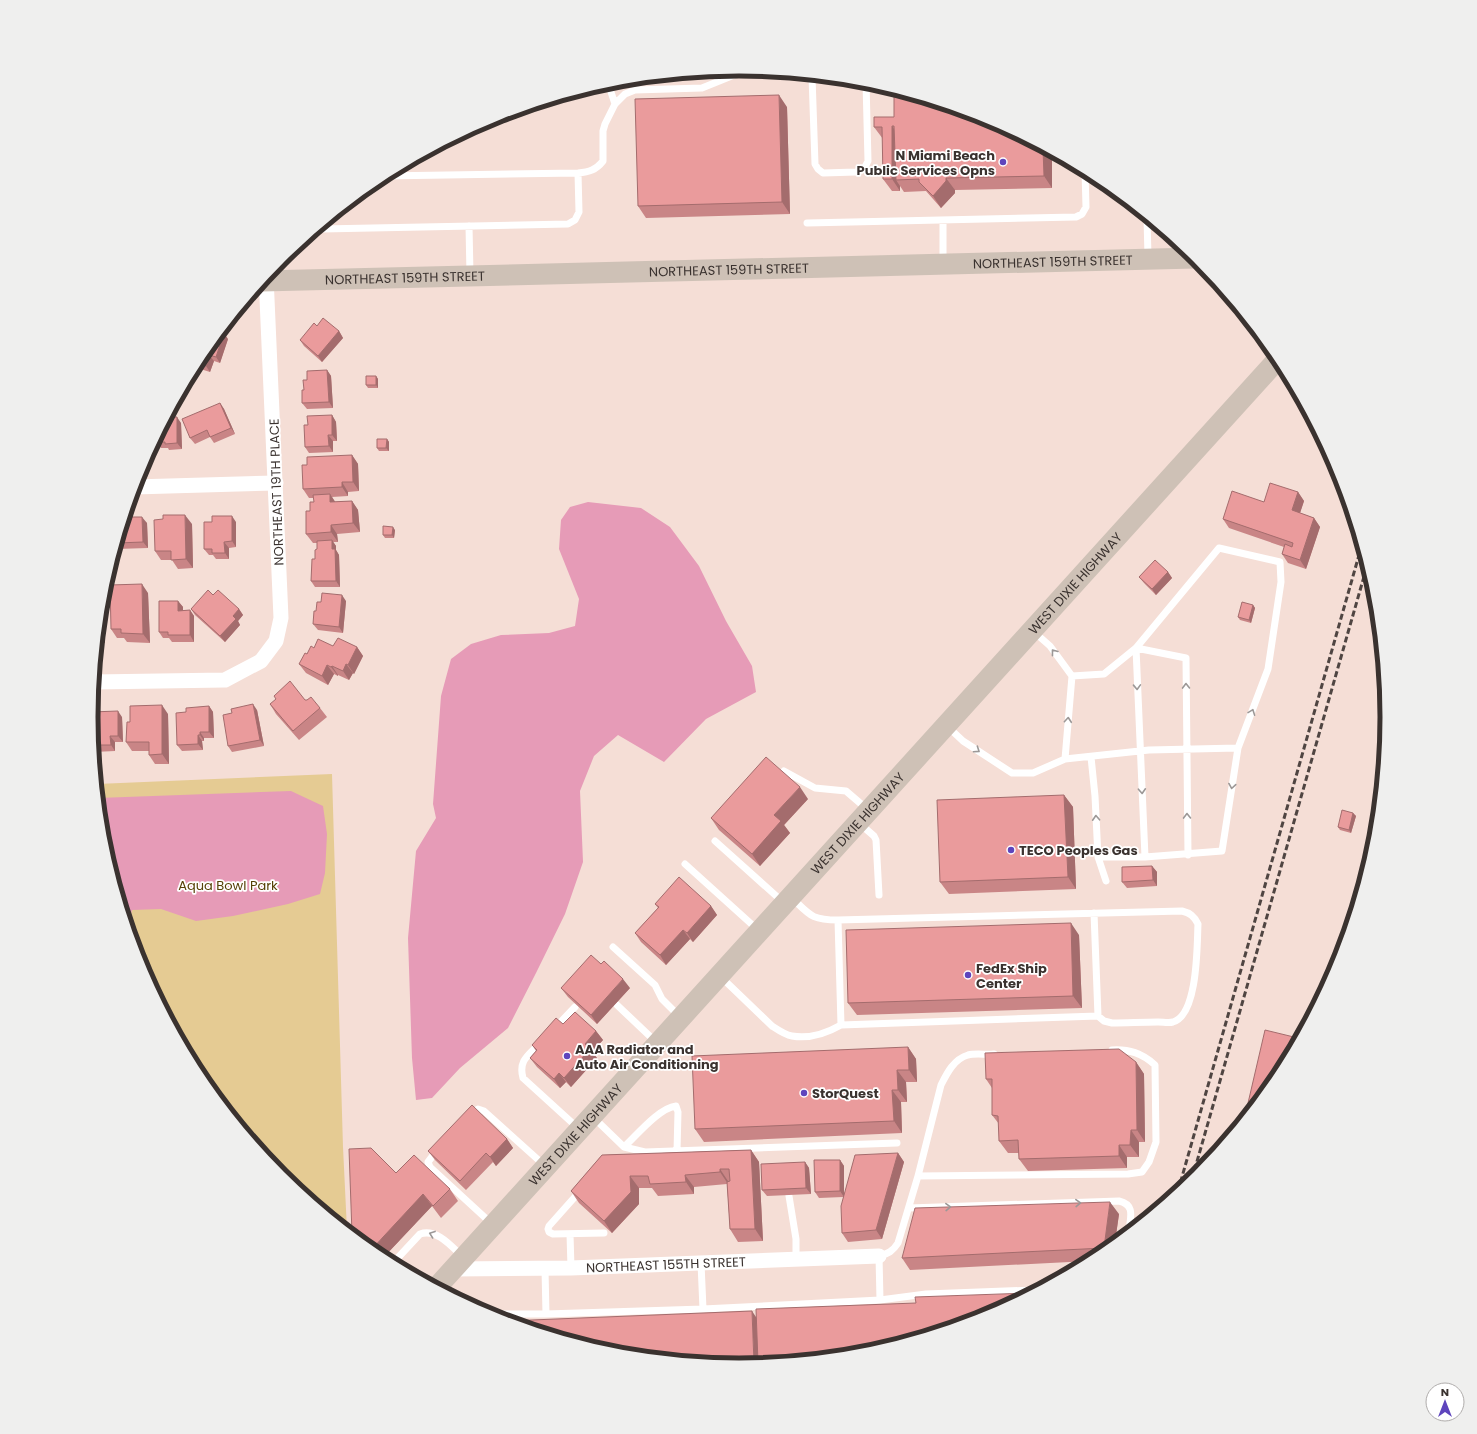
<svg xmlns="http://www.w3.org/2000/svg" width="1477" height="1434" viewBox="0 0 1477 1434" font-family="Poppins,sans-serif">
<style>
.green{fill:#e5cb93}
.water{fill:#e69bb7}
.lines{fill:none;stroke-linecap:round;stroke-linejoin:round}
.lane{stroke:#fff;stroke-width:7}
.street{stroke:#fff;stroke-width:15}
.secondary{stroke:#cec1b6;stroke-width:21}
.rail{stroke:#4f4542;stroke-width:3;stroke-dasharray:6 3;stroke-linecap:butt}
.wall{fill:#c98586}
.shaded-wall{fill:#a46c6d}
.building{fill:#ea9b9c;stroke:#a46c6d}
.oneway{stroke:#9c9897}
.poi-dot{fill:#5e45bd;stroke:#fff;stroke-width:1.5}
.labels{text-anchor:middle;stroke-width:3.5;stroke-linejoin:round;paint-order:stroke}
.poi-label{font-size:13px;font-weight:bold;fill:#3a322f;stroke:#fff;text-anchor:start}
.street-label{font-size:13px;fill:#3a322f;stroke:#fff}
.park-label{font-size:13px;fill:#564107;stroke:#fff}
.rim{fill:none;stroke:#3a322f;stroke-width:5}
</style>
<rect width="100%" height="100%" fill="#f5ded6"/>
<!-- green -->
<path class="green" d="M332,774L343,1147L347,1230L280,1175L200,1077L140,965L103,843L97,784Z"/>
<!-- water -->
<path class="water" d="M588,502L641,508L670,527L699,566L726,621L752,666L756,692L706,719L664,762L618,735L594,756L580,791L583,862L565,914L536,973L508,1028L460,1068L432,1098L416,1100L412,1058L408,938L416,851L436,818L433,804L441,696L451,659L471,644L501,635L549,633L575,626L579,599L559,549L561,520L570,507Z
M291,791L323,806L327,834L325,873L320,894L288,904L233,916L196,921L161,909L132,910L128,926L103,843L98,798Z"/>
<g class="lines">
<!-- lane -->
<path class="lane" d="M812,76L815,164L818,169L823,173L856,172L864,169L868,161L866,82
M608,83L615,104
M383,176L578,173C589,172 596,170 603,161V131L605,124L615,104L625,94L635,90L702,88L744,71H758
M1147,218L1148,256
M943,220V262
M807,223L1076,217L1082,214L1086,207L1085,171
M469,226L470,274
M318,228L322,229L568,224L575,220L579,212L578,173
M1033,631L1050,646L1072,676L1065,759
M1136,648L1186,658L1188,855
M1136,648L1145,857
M1072,676L1104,674L1136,648L1219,548L1280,562L1281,582L1268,669L1238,748L1222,851L1145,857H1098
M947,726L963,741L1012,773H1033L1065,759L1149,750L1238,748
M1091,757L1095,796L1098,857L1106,881
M784,771L815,788L846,791L867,809
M859,823L874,836L876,840L879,895
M715,841L783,902
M685,864L758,930
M792,898C810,915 811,920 838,920
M1182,911C1190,913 1194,916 1198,924C1197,945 1198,1015 1173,1022C1169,1023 1163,1022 1158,1022C1142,1022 1127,1023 1112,1023L1104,1021L1098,1016L841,1025L838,920Z
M1094,913L1098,1016
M613,947L655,985L662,999L680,1017
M721,977L772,1026C778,1030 785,1035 792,1036C809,1039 827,1033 841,1025
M617,1005L656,1042
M554,1029L575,1007
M540,1043C529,1055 518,1060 523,1078L579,1129
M470,1115L478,1109L484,1111L544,1165
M593,1117L624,1147L645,1152L897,1143
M624,1147C637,1135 659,1108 676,1106L678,1112L677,1151
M438,1149L428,1162L430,1167L492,1224
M918,1176L1128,1174L1142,1172L1149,1162L1156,1142L1155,1065C1142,1053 1129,1049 1112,1050
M581,1190L549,1226L548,1229L549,1232L553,1234L604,1233
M789,1196L796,1239V1259
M909,1208L1119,1201C1136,1205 1130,1218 1129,1231
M570,1234L571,1268
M393,1263L420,1234C437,1228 452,1247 463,1257
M701,1263L703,1309
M545,1269L546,1314
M880,1300L879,1256C888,1254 893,1251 898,1243L918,1176L941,1085C947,1073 954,1059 968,1055C976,1053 986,1055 994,1054
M499,1314H546L703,1309L880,1300L926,1294L1035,1290
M489,1315L490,1314"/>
<!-- street -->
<g class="street">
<path d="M134,487L276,483"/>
<path d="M94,682L225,680L261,661L276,641L281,618L266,276"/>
<path id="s1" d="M453,1269L571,1268L879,1256"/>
</g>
<!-- secondary -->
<g class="secondary">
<path id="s2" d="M262,281L1195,258"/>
<path id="s3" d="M437,1287L1278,359"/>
</g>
<!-- rail -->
<path class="rail" d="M1192,1179L1367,566
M1178,1191L1361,548"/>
</g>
<!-- wall -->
<path class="wall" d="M787,107L790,214L646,218L638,206Z
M874,117L1052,153V188L955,190V193L941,208L926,191L904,192L900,186V191H892L883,179V139L874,127Z
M317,326L339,331L343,338L322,362L304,346L300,340Z
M228,339L220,363L214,361L210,372L194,367L200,357Z
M327,370L331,376L333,408L307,409L302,403L304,390L307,380Z
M376,376L378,379V388H368L366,385Z
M220,403L224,409L235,434L214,443L210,437L195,444L190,438Z
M332,415L336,422L337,441H333V452L309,453L305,447L308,425Z
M168,416V417L181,423L182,449L169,450L168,448H161L158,444H153Z
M387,439L389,442V451H379L377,448Z
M352,455L358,464L359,491L348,492V496L332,497L335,502L352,501L358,510L360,532L337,534L338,542H333L336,546V550L339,555L340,587H315L311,581L317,549V543H313L306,534L310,511L314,502V498H309L303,489L307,465Z
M1298,492L1304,501L1300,513L1314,518L1320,527L1306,569L1288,563L1282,554L1284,547L1229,528L1223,519L1264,502Z
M126,515H131L133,517L147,523L148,548L116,549Z
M236,522V547L229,548V559H216L213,555H209L204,549Z
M192,524L193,568L178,569L172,560H161L155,551Z
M395,530L394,538H385L383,535Z
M1168,572L1172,578L1156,595L1144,583L1139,577Z
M148,593L150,643L127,642L124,638H117L111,629Z
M213,595L239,609L243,615L238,621L240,625L225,642L195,615L191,609Z
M178,601L183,607V610H190L194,616V642H172L169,638H163L159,632Z
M346,601L343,633L318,630L313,624L316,611L321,602Z
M1253,605L1255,608L1251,623L1240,620L1238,617Z
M101,613L104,617L105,643H98Z
M333,646L357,647L363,656L354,674L353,673L349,680L338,675V676L334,674L328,685L306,673L299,664L307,654L314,648Z
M270,704L320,708L327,717L299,740L276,714Z
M209,706L213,712L214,738H204V741H202L203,750L182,751L177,745L186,712Z
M257,710L264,746L232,752L228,746Z
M168,714L169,764H155L149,755V751H132L126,742L130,722Z
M90,717H122L123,742H115V751L94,752Z
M1064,795L1073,807L1076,889L949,894L940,882Z
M808,799L784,825L790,833L760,866L719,830L711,818Z
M1353,813L1356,816L1351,833L1340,830L1338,827Z
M1152,866L1157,872V886L1127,888L1122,882Z
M655,904L711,906L717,915L693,942L690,939L666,965L641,942L635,933L658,908Z
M1079,935L1082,1008L857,1015L848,1003Z
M561,988H630L597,1024L568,997Z
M596,1031L603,1040L592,1052L597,1058L571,1087L566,1082L560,1088L537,1067L530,1058L536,1051L532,1045Z
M908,1047L916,1059L917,1082H906L907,1102H901L902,1133L704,1142L695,1129Z
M1136,1062L1144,1074L1145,1142H1139V1157H1127V1168L1028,1171L1019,1159V1153H1008L999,1141V1124L992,1115V1088L986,1079Z
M507,1139L513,1148L496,1166L493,1162L466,1190L435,1160L428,1151Z
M751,1150L759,1162L763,1241L738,1242L730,1229L727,1184L694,1187V1194L658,1196L652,1188H639V1204L612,1233L579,1203L571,1191L602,1155Z
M898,1153L904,1162L882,1239L848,1242L842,1233L843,1197L819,1198L815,1192L840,1160L844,1166V1193Z
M805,1162L809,1168L811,1194L767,1196L762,1190Z
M396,1173L450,1189L458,1201L441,1218L432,1206L383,1258L378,1256Z
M1119,1214L1115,1242L1098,1256L1089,1261L910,1270L902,1258Z"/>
<!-- shaded-wall -->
<path class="shaded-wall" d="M779,95L787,107L790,214L782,202Z
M892,126L900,138L896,180L900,186V191L892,179Z
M1043,149L1052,153V188L1044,176Z
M946,178L955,190V193L941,208L933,196Z
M339,331L343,338L322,362L318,356Z
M224,333L228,339L220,363L216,357Z
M209,355L214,361L210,372L206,366Z
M327,370L331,376L333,408L329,402Z
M376,376L378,379V388L376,385Z
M220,403L224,409L235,434L231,428Z
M332,415L336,422L337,441L332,435Z
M177,417L181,423L182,449L177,443Z
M328,435L333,441V452L329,446Z
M387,439L389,442V451L386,448Z
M352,455L358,464L359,491L353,482Z
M342,482L348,492V496L342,487Z
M1298,492L1304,501L1298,519L1292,510Z
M330,494L336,503L330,502Z
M352,501L358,510L360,532L353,523Z
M185,515L192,524L193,568L186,559Z
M232,516L236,522V547L232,541Z
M142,517L147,523L148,548L143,542Z
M1314,518L1320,527L1306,569L1300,560Z
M331,525L337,534L338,542L331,532Z
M393,527L395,530L394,538L392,535Z
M332,540L336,546V550L339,555L340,587L336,581L332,549Z
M224,542L229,548V559L225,553Z
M1168,572L1172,578L1156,595L1152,589Z
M142,584L148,593L150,643L143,634Z
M342,595L346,601L343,633L339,627Z
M178,601L183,607V617L178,611Z
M1253,605L1255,608L1251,623L1249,620Z
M239,609L243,615L238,621L240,625L225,642L220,636L233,616Z
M190,610L194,616V642L190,635Z
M101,613L104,617L105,643L100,637V619Z
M357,647L363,656L354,674L348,665Z
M346,664L353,673L349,680L343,671Z
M327,665L334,674L328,685L322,676Z
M332,666L338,675V676L331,667Z
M253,704L257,710L264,746L260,740Z
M162,705L168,714L169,764L162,754Z
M209,706L213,712L214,738L209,732Z
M118,711L122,717L123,742L118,736Z
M200,732L204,738V741L200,735Z
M198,735L202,741L203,750L198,744Z
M110,736L115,742V751L111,745Z
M800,787L808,799L784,825L790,833L760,866L752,854L774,815Z
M1064,795L1073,807L1076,889L1068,877Z
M1353,813L1356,816L1351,833L1349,830Z
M1152,866L1157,872V886L1153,880Z
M711,906L717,915L693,942L687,933Z
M1071,923L1079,935L1082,1008L1073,996Z
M683,930L690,939L666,965L660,955Z
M623,979L630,988L597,1024L591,1015Z
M596,1031L603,1040L592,1052L597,1058L571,1087L564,1078L585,1044Z
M908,1047L916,1059L917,1082L909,1070Z
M1136,1062L1144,1074L1145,1142L1137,1130Z
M897,1070L906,1082L907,1102L898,1090Z
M559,1073L566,1082L560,1088L554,1079Z
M892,1090L901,1102L902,1133L894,1121Z
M1131,1130L1139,1142V1157L1130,1145Z
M507,1139L513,1148L496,1166L490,1157Z
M1119,1145L1127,1157V1168L1119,1156Z
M751,1150L759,1162L763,1241L755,1229Z
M898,1153L904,1162L882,1239L876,1230Z
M840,1160L844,1166V1197L840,1191Z
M805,1162L809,1168L811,1194L806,1188Z
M720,1169L728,1181V1184L720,1172Z
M685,1175L694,1187V1194L686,1182Z
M630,1176L639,1188V1204L612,1233L604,1221Z
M423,1194L432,1206L383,1258L378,1256L371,1250Z
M1110,1202L1119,1214L1115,1242L1106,1250L1104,1248Z
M752,1311L760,1323L762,1363H754Z"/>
<!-- building -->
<path class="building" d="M894,90L987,118L1043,149L1044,176L946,178V181L933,196L919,182V179L896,180L894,126H892V179H883L882,127H874V117H894Z
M779,95L782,202L638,206L635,99Z
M323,318L339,331L318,356L300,340L314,323L317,326Z
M220,332L224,333L216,357L209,355L206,366L197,363L200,357Z
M327,370L329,402L302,403V390H304L303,380H307V371Z
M366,376H376V385H366Z
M220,403L231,428L210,437L207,430L190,438L182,419Z
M332,415V435H328L329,446L305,447L304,425H308L307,416Z
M168,417H177V443L165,444V442H157V438Z
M377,439H387L386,448H377Z
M352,455L353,482H342V487L303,489L302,465H307V457Z
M1270,483L1298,492L1292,510L1314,518L1300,560L1282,554L1285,544L1292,547L1293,543L1223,519L1232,491L1264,502Z
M330,494V502L352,501L353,523L331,525V532L306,534V511H310V502H314L313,495Z
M126,515H131V517H142L143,542L117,543Z
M163,515H185L186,559L171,560V551H155L154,520L163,519Z
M212,516H232V541L224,542L225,553H212V549H204V522H212Z
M383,526L393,527L392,535H383Z
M332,540V549H335L336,581H311L312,559H315V550L317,549V541Z
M1155,560L1168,572L1152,589L1139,577Z
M142,584L143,634L121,633V629H111L110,585Z
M208,590L213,595L218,590L239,609L233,616L236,619L220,636L191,609Z
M322,593L342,595L339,627L313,624L314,611H316L317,602H321Z
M159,601H178V611L190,610V635H168V632H159Z
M1242,602L1253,605L1249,620L1238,617Z
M100,619V637H98Z
M338,638L357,647L348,665L346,664L343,671L332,666L331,667L327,665L322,676L299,664L305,653L307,654L311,646L314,648L318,639L333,646Z
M290,681L305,700H307L311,697L320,708L293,731L270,704L276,699L274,696Z
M253,704L260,740L228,746L223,715L232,713L231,709Z
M162,705V754L149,755V742H126L127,722H130V706Z
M209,706V732H200V735H198V744L177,745L176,713L186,712V708Z
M118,711V736H110L111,745H93L90,717L91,712Z
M766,757L800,787L774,815L781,821L752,854L711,818Z
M1064,795L1068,877L940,882L937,800Z
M1342,810L1353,813L1349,830L1338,827Z
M1152,866L1153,880L1122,882V867Z
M679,877L711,906L687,933L683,930L660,955L635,933L659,907L655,904Z
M1071,923L1073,996L848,1003L846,930Z
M591,955L601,964L604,961L623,979L591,1015L561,988Z
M575,1012L596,1031L585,1044L590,1049L564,1078L559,1073L554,1079L530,1058L537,1050L532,1045L556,1018L563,1024Z
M1265,1030L1298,1038L1277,1077L1245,1116Z
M908,1047L909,1070H897L898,1090H892L894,1121L695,1129L692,1056Z
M1119,1049L1136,1062L1137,1130H1131L1130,1145H1119V1156L1019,1159L1018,1140L999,1141L998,1116L992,1115V1079H986L985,1053Z
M472,1105L507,1139L490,1157L486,1153L460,1181L428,1151Z
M371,1148L396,1173L414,1155L450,1189L433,1206L423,1194L371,1250L352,1234L349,1149Z
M751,1150L755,1229H730L727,1182L730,1181L729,1169H720V1172L685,1175L686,1182L650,1184L648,1176H630L631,1192L604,1221L571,1191L602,1155Z
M898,1153L876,1230L842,1233L841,1206L855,1155Z
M814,1160H840V1191L815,1192Z
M805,1162L806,1188L762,1190L761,1164Z
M1110,1202L1104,1248L902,1258L915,1208Z
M1029,1293L986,1316L865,1353L758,1363L756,1309L916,1303L915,1297Z
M752,1311L754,1363L738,1365L612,1352L507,1321Z"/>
<!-- one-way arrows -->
<defs><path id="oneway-chevron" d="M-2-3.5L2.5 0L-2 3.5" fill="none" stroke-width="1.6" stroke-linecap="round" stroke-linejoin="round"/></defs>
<g class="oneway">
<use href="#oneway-chevron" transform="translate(1054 652) rotate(-128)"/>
<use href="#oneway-chevron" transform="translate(1186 686) rotate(-91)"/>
<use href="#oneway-chevron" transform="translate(1137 687) rotate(88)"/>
<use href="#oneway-chevron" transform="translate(1252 712) rotate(-69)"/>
<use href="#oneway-chevron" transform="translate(1068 720) rotate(-85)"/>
<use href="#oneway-chevron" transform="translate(977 750) rotate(34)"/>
<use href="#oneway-chevron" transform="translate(1232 786) rotate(99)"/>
<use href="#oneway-chevron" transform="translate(1142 791) rotate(87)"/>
<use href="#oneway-chevron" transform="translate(1187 816) rotate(-91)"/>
<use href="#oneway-chevron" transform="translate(1096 818) rotate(-93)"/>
<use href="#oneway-chevron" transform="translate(1078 1203) rotate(-2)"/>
<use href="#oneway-chevron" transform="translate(948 1207) rotate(-2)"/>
<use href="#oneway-chevron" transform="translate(432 1234) rotate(-160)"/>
</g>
<!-- markers -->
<g class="poi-dot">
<circle cx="1003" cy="162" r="4"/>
<circle cx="1011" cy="850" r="4"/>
<circle cx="968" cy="975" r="4"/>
<circle cx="567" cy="1056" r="4"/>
<circle cx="804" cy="1093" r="4"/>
</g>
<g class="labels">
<!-- poi labels -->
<g class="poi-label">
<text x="995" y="160" text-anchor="end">N Miami Beach<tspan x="995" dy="15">Public Services Opns</tspan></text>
<text x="1019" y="855">TECO Peoples Gas</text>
<text x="976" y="973">FedEx Ship<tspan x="976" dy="15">Center</tspan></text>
<text x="575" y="1054">AAA Radiator and<tspan x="575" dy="15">Auto Air Conditioning</tspan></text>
<text x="812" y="1098">StorQuest</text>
</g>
<!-- street labels -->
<g class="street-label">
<text dy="5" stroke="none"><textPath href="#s2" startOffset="791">NORTHEAST 159TH STREET</textPath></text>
<text dy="5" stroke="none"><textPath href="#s2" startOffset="467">NORTHEAST 159TH STREET</textPath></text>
<text dy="5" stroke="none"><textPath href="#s2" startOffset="143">NORTHEAST 159TH STREET</textPath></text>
<text transform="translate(276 492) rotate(-92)" y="5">NORTHEAST 19TH PLACE</text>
<text dy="5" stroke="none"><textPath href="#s3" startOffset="950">WEST DIXIE HIGHWAY</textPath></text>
<text dy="5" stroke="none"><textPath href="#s3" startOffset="626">WEST DIXIE HIGHWAY</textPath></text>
<text dy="5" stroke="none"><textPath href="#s3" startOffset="206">WEST DIXIE HIGHWAY</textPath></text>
<text dy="5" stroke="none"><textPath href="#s1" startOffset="213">NORTHEAST 155TH STREET</textPath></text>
</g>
<!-- park labels -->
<g class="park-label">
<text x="228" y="890">Aqua Bowl Park</text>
</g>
</g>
<!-- crop -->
<path d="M0 0H1477V1434H0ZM98 717a641 641 0 1 1 1282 0a641 641 0 1 1-1282 0Z" fill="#efefee" fill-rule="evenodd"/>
<path class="rim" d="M98 717a641 641 0 1 1 1282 0a641 641 0 1 1-1282 0Z"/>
<!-- north arrow -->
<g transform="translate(1445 1402)"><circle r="19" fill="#ffffff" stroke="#b0adac"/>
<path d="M0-3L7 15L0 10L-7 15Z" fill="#5e45bd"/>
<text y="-6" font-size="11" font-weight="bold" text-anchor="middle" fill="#3a322f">N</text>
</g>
</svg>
